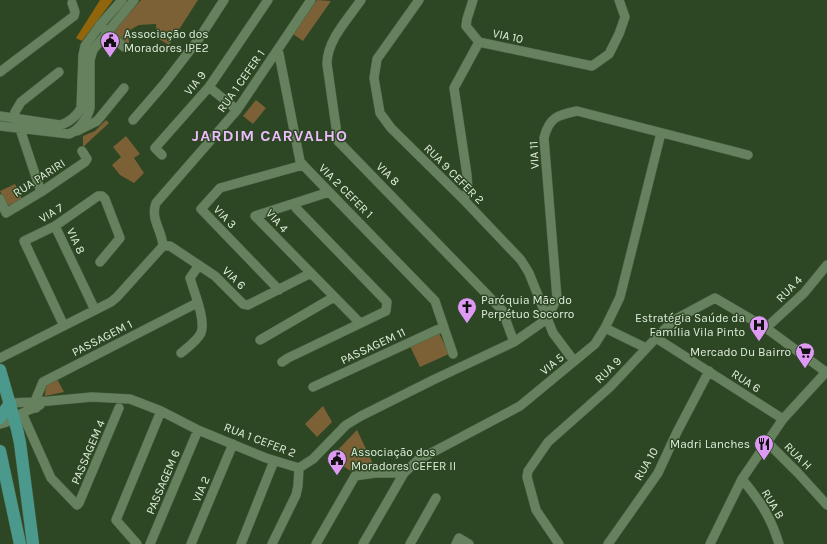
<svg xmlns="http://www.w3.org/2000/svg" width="827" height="544" viewBox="0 0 827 544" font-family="Karla,sans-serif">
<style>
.green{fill:#7c6136}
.forest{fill:#91650b}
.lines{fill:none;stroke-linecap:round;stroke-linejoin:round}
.minor-casing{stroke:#4d6245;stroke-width:10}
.major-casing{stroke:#4d6245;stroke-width:13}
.minor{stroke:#66815d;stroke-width:9}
.major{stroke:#4a998c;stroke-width:12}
.labels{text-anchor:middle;stroke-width:3;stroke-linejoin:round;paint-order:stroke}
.poi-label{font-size:12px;fill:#dfeeda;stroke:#2d4624;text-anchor:start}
.street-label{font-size:12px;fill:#dfeeda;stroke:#2d4624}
.district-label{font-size:16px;font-weight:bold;letter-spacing:1px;fill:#ecbcfb;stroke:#2d4624}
</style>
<rect width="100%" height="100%" fill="#2d4624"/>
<!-- green -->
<path class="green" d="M141,0H198L169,45L157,38L156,24L139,25L130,30L129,43L100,45Z
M317,0L331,1L303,41L293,34Z
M256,100L266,108L253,124L243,116Z
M106,120L109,123L83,147V136L95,131Z
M126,136L140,154L134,158L144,173L134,183L120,175L112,165L121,157L113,147Z
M15,184L22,199L7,206L0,191Z
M439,333L449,354L420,367L410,346Z
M56,377L64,392L45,396L46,382Z
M323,406L332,422L317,437L305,424Z
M357,430L376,470L354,473L330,458Z"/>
<!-- forest -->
<path class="forest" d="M100,0H113L82,41L76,38Z"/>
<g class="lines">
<!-- minor casing -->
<g class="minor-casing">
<path id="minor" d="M361,0C348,19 327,40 327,64L338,141L502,310L514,342
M419,0L377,59L374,78L380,113L391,128L464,200L521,260L529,273L553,333L574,361
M473,0L467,19L466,26L479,42
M103,28L124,47
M278,49L300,161L303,165L435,301L453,354
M0,72L74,16L75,12L72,3
M209,87L237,110
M0,116L60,125C68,123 77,116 81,108L83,55L85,46L100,25L122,0
M133,120L164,84L198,40L224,0
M0,126L69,134C79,130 87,119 90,108V60L93,50L134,0
M77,131L97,121L124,88
M162,155L155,148L209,87L268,0
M41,192L20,129L15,118V112L21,102L59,72
M329,192L255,216L360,323
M0,199L6,213L41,192L85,162L87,159L82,151
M464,200L468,189L467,175L454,88L479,42L592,66L609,54L619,34L625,17L619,0
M55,226L95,310
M163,246H170L215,276L243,304L248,305L311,273
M279,290L201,209L220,188L303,165
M64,326L24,241L55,226L98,196H102L105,199L120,238L100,262
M605,328L646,348
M766,328L804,293L827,265
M656,338L783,419
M260,340L334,297
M181,353C187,348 197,341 201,333C206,320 194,292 190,278L199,265
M0,358L111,302L117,297L163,246C162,230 150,219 156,203L237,110L311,0
M282,362L288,358L386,311L387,302L296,208
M313,387L443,327
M10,403L49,401L92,397L130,399L161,411L198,430L266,458L299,468L313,459L346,425L361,416L435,379L514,342L547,319L557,298L544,138C549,117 558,115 577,111L748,155
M36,408L35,401L43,382L197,303
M22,413L51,478L77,505L79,503L119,408
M0,424C11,422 14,418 23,413C28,410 35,408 40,405
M767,442L798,473L827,505
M742,479C760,501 771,517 779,544
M137,544L116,520L161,411
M150,544L198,430
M191,544L233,444
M241,544L274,461
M272,544L296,495L298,486L299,468
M316,544L355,476L375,473H404
M363,544L404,473L418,460L520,406L595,344L605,328L620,297L661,133
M410,544L436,498
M456,544L459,538L469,544
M559,544L536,510L527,477L528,471L548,442L610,387L656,338L674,320L715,298L766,328L826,372
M608,544L658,473L677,432L709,371
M710,544L742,479L783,419L827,371"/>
</g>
<!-- major casing -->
<g class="major-casing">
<path id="major" d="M0,370L17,429L20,443L33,544
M0,418L10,403
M0,451L20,544"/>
</g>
<!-- minor -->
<use href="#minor" class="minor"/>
<!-- major -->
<use href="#major" class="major"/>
</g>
<!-- icons -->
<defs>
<g id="civic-pin" transform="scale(1)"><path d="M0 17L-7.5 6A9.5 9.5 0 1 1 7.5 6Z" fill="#dd99f3" stroke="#2d4624"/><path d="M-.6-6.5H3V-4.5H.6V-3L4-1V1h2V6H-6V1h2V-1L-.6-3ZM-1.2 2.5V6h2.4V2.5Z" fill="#111"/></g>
<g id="church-pin" transform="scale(1)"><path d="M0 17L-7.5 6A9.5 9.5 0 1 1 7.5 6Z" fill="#dd99f3" stroke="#2d4624"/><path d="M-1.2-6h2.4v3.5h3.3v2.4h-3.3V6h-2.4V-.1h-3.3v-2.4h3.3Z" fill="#111"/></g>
<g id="hospital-pin" transform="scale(1)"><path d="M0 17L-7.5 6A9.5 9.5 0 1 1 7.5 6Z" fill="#dd99f3" stroke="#2d4624"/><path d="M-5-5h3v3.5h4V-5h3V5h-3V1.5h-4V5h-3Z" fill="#111"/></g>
<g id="supermarket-pin" transform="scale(1)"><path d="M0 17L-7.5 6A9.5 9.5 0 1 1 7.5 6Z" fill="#dd99f3" stroke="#2d4624"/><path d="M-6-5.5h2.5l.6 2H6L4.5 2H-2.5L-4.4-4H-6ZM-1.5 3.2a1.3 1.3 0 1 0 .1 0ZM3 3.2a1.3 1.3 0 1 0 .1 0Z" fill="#111"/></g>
<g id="restaurant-pin" transform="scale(1)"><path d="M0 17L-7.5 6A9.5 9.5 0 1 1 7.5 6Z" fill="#dd99f3" stroke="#2d4624"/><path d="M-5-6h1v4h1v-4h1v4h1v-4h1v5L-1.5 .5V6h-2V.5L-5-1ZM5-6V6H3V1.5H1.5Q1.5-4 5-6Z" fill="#111"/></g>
</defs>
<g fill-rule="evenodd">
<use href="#civic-pin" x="110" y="41"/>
<use href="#church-pin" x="467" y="307"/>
<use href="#hospital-pin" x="759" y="325"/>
<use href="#supermarket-pin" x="805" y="352"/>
<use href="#restaurant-pin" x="764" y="444"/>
<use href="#civic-pin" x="337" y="459"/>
</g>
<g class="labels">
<!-- poi labels -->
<g class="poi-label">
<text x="124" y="38">Associação dos<tspan x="124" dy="14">Moradores IPE2</tspan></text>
<text x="481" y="304">Paróquia Mãe do<tspan x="481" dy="14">Perpétuo Socorro</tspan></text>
<text x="745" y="322" text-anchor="end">Estratégia Saúde da<tspan x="745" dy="14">Família Vila Pinto</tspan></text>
<text x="791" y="356" text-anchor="end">Mercado Du Bairro</text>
<text x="750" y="448" text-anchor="end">Madri Lanches</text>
<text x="351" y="456">Associação dos<tspan x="351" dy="14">Moradores CEFER II</tspan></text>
</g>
<!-- street labels -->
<g class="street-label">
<text transform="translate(508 36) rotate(12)" y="4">VIA 10</text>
<text transform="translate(241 81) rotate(-55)" y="4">RUA 1 CEFER 1</text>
<text transform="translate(195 83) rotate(-51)" y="4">VIA 9</text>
<text transform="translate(534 155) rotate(-93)" y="4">VIA 11</text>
<text transform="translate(388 174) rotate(45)" y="4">VIA 8</text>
<text transform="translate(454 174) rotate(45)" y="4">RUA 9 CEFER 2</text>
<text transform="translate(39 178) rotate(-33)" y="4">RUA PARIRI</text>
<text transform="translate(346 191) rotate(45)" y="4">VIA 2 CEFER 1</text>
<text transform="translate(51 213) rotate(-31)" y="4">VIA 7</text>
<text transform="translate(225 217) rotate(46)" y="4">VIA 3</text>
<text transform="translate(277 221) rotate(48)" y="4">VIA 4</text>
<text transform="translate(76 241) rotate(65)" y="4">VIA 8</text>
<text transform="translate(234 278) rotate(44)" y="4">VIA 6</text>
<text transform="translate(789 289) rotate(-46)" y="4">RUA 4</text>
<text transform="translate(102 338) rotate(-27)" y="4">PASSAGEM 1</text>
<text transform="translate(373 346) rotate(-25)" y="4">PASSAGEM 11</text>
<text transform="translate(552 364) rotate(-39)" y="4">VIA 5</text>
<text transform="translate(608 370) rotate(-45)" y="4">RUA 9</text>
<text transform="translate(746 381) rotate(33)" y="4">RUA 6</text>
<text transform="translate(260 440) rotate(21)" y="4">RUA 1 CEFER 2</text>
<text transform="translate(88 452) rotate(-67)" y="4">PASSAGEM 4</text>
<text transform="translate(798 456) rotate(45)" y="4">RUA H</text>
<text transform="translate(646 464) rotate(-60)" y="4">RUA 10</text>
<text transform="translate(163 482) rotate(-67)" y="4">PASSAGEM 6</text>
<text transform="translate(201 489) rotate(-67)" y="4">VIA 2</text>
<text transform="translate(773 504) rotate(59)" y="4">RUA B</text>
</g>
<!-- district labels -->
<g class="district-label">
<text x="270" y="141">JARDIM CARVALHO</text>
</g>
</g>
</svg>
